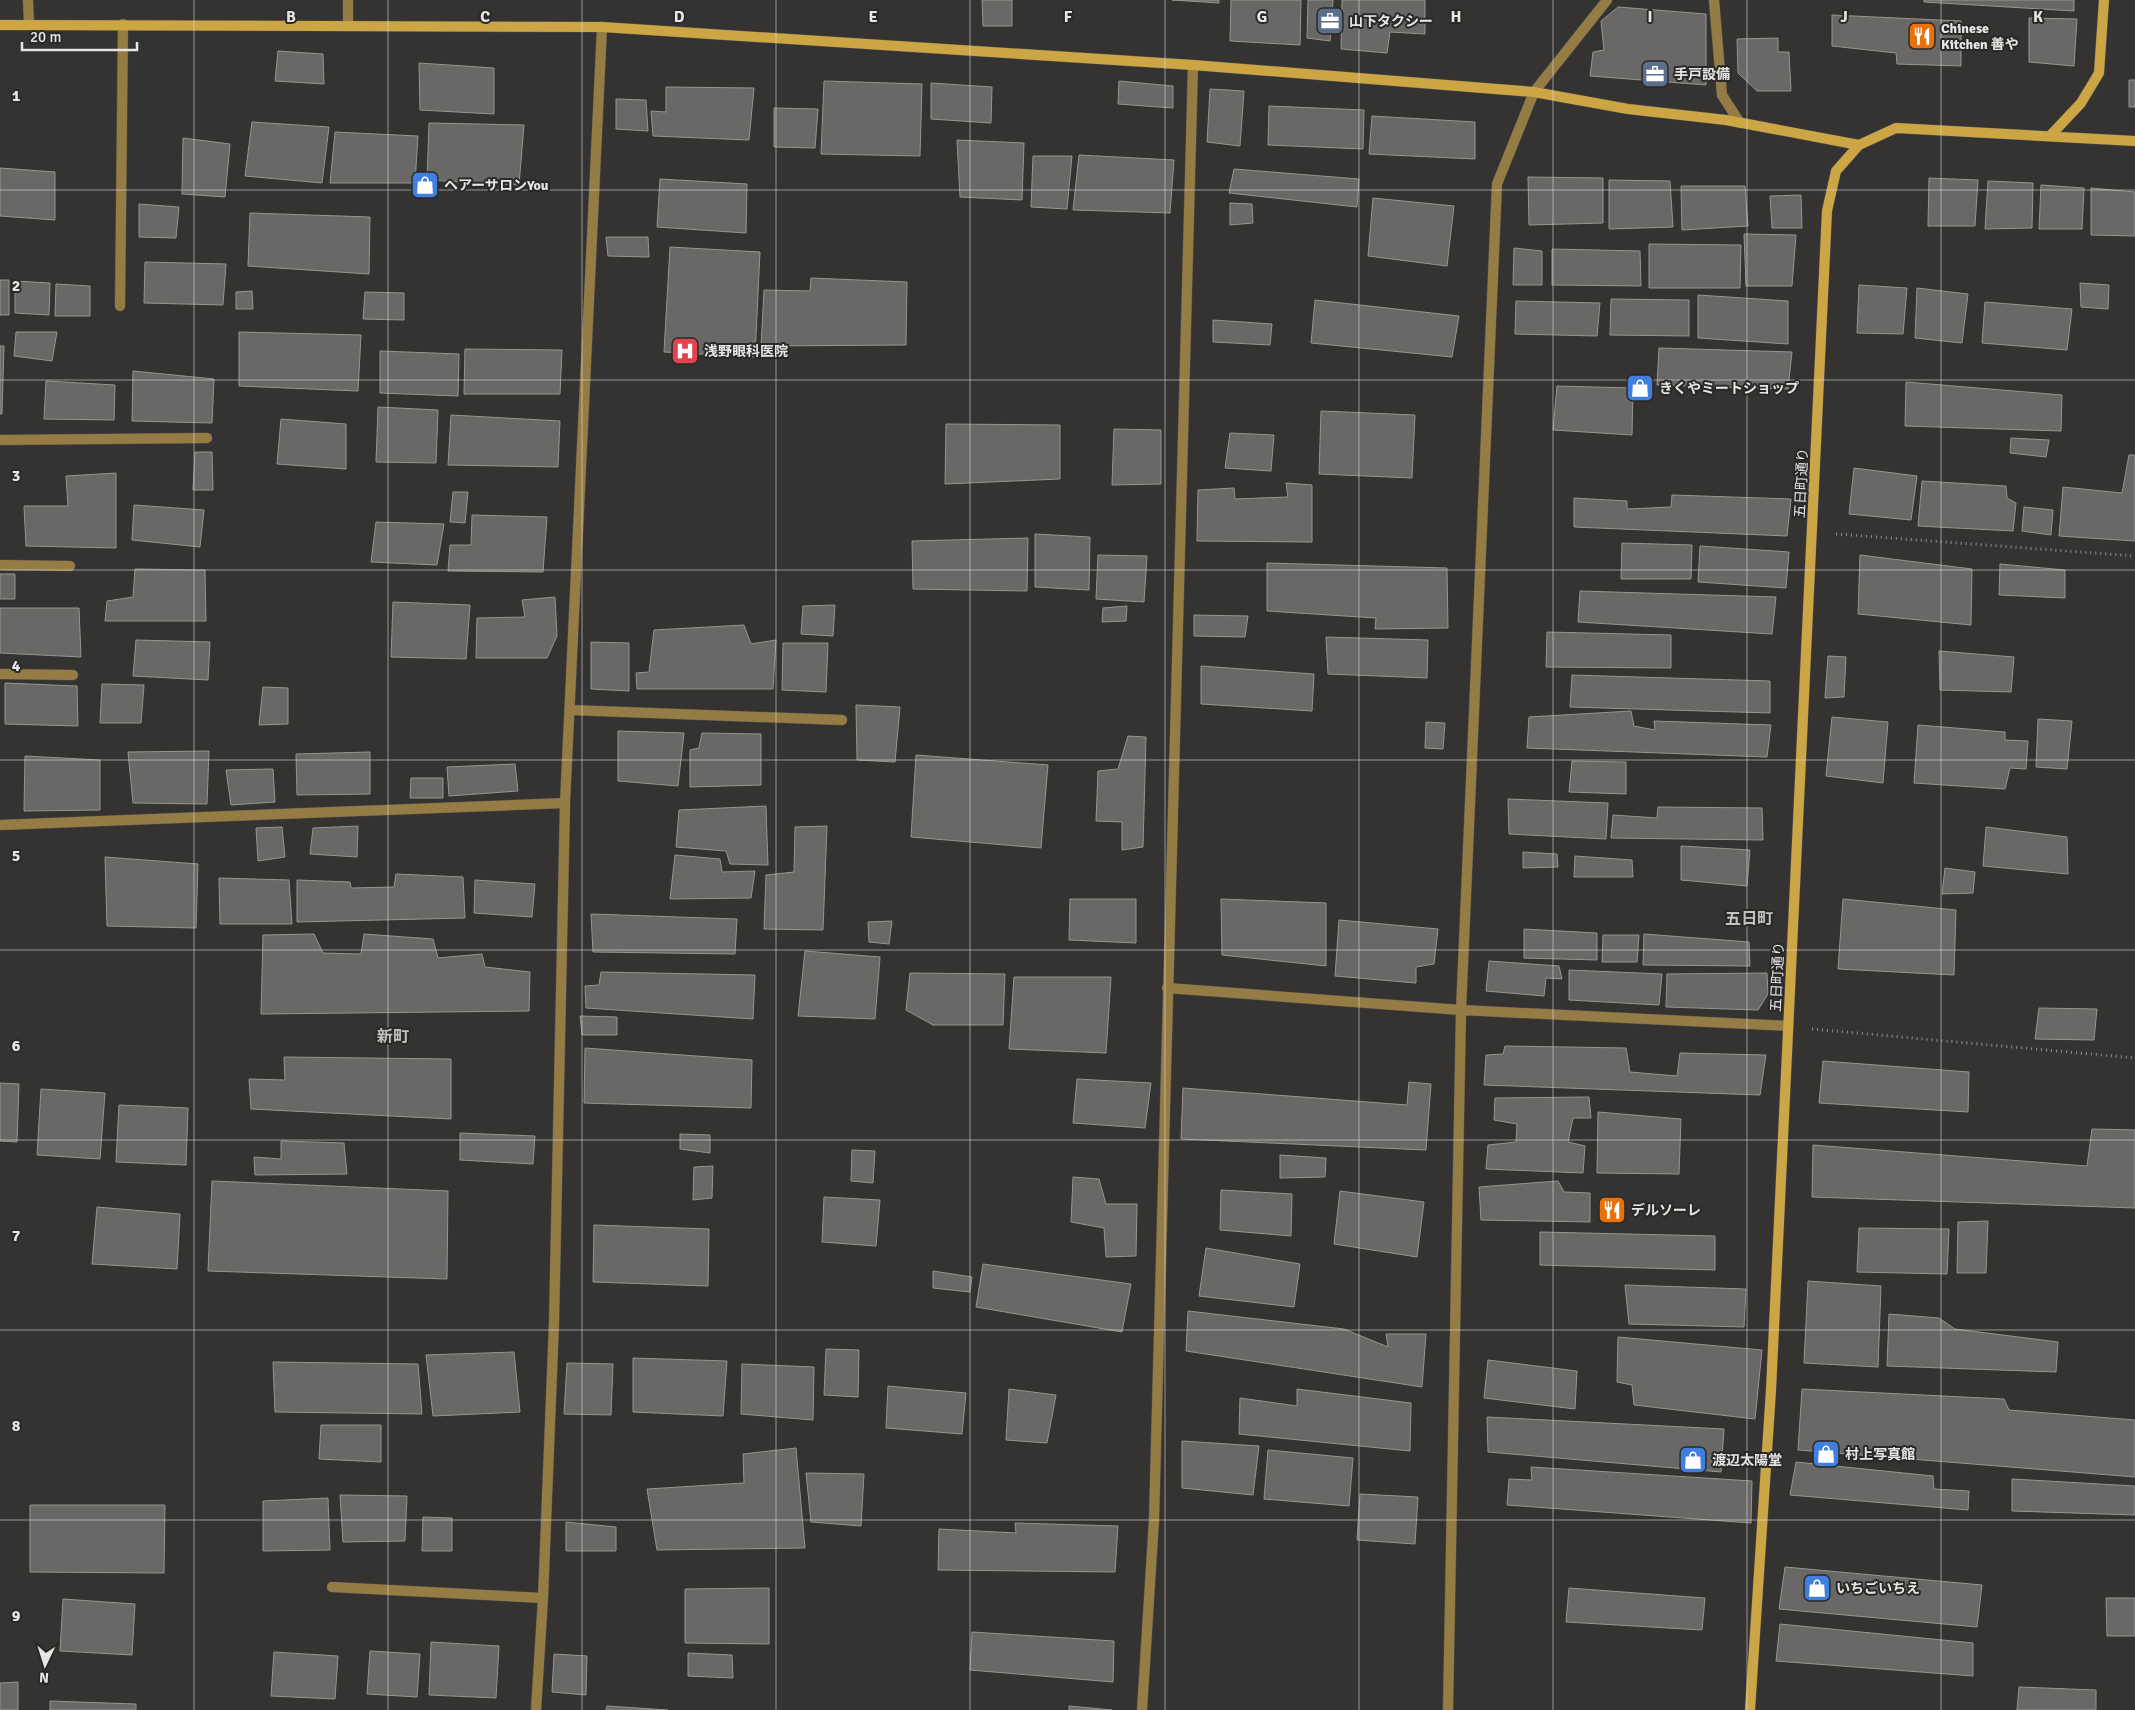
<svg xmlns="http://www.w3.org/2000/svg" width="2135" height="1710" viewBox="0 0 2135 1710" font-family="Signika,'Noto Sans JP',sans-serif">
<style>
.building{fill:#696866;stroke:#969592}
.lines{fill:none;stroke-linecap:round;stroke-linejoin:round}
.street-casing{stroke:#51504e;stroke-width:11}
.secondary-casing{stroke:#51504e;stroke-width:11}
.path{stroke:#8f8e8d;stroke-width:3;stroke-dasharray:1 4;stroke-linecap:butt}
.street{stroke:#957c44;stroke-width:10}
.secondary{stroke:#cca545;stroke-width:10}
.grid{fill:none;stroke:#e7e6e5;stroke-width:1;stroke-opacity:0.55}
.labels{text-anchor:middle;stroke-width:4;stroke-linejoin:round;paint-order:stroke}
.poi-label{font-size:14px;font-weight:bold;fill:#e7e6e5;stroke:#2a2927;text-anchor:start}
.street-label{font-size:14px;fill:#e7e6e5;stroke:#2a2927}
.quarter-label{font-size:16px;font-weight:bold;fill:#c2c1be;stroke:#2a2927}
.grid-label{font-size:16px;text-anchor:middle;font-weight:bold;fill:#e7e6e5;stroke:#2a2927;stroke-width:4;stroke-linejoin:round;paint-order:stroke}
</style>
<rect width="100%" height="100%" fill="#343331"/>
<!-- building -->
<path class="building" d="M982,0H1012V26H983Z
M1172,0H1219V3Z
M1231,0H1301L1300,45L1230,41Z
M1308,0H1333L1330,41L1307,38Z
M1342,0H1425V34L1390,32L1387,53L1341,49Z
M1924,0H2074V11L1924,2Z
M1618,7L1706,14V85L1590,76L1593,52L1604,50L1601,21Z
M1832,15L1961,21V66L1897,64L1896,53L1832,46Z
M2029,18L2077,19L2074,66L2029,62Z
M1778,38V52H1789L1791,91H1757L1738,73L1737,39Z
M278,51L323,54L324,84L275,81Z
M419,63L494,68V114L420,110Z
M2129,80H2135V107H2129Z
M824,81L922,84L920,156L821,154Z
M1119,81L1173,86V108L1118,104Z
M931,83L992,87L991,123L931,119Z
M666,87L754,88L749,140L653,136L651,111L666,112Z
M1210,89L1244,91L1240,146L1207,142Z
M616,99L646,100L648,131L616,129Z
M1269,106L1364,110L1363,149L1268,145Z
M774,108L818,109L815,148L774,147Z
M1372,116L1475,122V159L1369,154Z
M252,122L329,127L322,183L245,176Z
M429,123L524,125L519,185L427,180Z
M335,132L418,136L415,183H330Z
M183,138L230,144L225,197L182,194Z
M957,140L1024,143L1022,200L960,197Z
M1079,155L1174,160L1170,213L1073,210Z
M1033,156H1072L1067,209L1031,207Z
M0,168L55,172V220L0,216Z
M1234,169L1359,179L1357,207L1229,193Z
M1528,177L1603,178V223L1529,225Z
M1929,178L1978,180L1975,226H1928Z
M660,179L747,184L746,233L657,227Z
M1609,180L1670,181L1673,227L1609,229Z
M1988,181L2033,183L2032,228L1985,229Z
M2041,185L2084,188L2082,229H2039Z
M1681,186H1745L1748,226L1682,230Z
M2091,188L2135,192V236L2091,235Z
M1801,195L1802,228H1772L1770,196Z
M1373,198L1454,206L1447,266L1368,256Z
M1230,203L1252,204L1253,223L1230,225Z
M139,204L179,207L176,238L139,237Z
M250,213L370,217L369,274L248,266Z
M1744,234L1796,235L1792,286H1746Z
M606,237H648L649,257L608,256Z
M1649,244L1741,245L1740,288H1649Z
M670,247L760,252L755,357L664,352Z
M1514,248L1542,251V285H1513Z
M1552,249L1640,251L1641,286L1552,285Z
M145,262L226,264L223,305L144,303Z
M811,278L907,282L906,345L761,346L764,290L810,291Z
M0,280H9V315H0Z
M15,281L50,283L49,315L15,313Z
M2080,283L2109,285L2108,309L2081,307Z
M56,284L90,286V316H55Z
M1859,285L1907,288L1903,334L1857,333Z
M1917,288L1968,294L1962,343L1915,338Z
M252,291L253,309H236V292Z
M365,292L404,293V320L363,319Z
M1698,295L1788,301V344L1698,338Z
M1611,299L1689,300V336L1610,335Z
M1315,300L1459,316L1452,357L1311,343Z
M1516,301L1600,303L1597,336L1515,334Z
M1985,302L2072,309L2067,350L1982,343Z
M1213,320L1272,324L1270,345L1213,342Z
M16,332H57L52,361L14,356Z
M239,332L361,335L358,391L239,386Z
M0,346H4L2,414H0Z
M1659,348L1792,352L1788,389L1657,385Z
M465,349L562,350L560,394H464Z
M380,351L459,354L458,396L380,393Z
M133,371L214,379L212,423L132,421Z
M46,381L115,385L114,420L44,419Z
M1906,382L2062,395L2061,431L1905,426Z
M1557,386L1633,388L1632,435L1553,430Z
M378,407L438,410L436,463L376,462Z
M1321,411L1415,415L1412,478L1319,474Z
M451,415L560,421L558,467L448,465Z
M281,419L346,424V469L277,464Z
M946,424L1060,425V479L945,484Z
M1114,429L1161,430V484L1112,485Z
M1230,433L1274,435L1271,471L1225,468Z
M2011,438L2049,440L2046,457L2010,453Z
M195,452H212L213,490H193Z
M2129,455H2135V541L2059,536L2063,487L2122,493Z
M1854,468L1917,476L1911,520L1849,514Z
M116,473V548L26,546L24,506H68L66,476Z
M1922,481L2006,486L2007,498L2016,503L2013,531L1918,526Z
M1286,483L1312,485V542L1197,541L1198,490L1234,488L1235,499L1288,497Z
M453,492H468L465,523L450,522Z
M1672,495L1791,499L1787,536L1574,527V498L1627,501V509L1671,507Z
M134,505L204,510L200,547L132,540Z
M2024,507L2053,510L2051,535L2022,531Z
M472,515L547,517L543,572L448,571L450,545H471Z
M376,522L444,524L437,565L371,562Z
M1035,534L1090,537L1089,590L1035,587Z
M1028,538L1027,591L913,589L912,541Z
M1622,543L1692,545L1691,579H1621Z
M1700,546L1789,552L1786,588L1698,582Z
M1098,555L1147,556L1144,602L1096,599Z
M1860,555L1972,569L1971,625L1858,614Z
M1267,563L1447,568L1448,628L1375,629L1376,618L1267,611Z
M2000,564L2065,570V598L1999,595Z
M135,569L205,570L206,621H105L107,601L133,597Z
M0,574H15V599H0Z
M1580,591L1776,597L1772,634L1578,622Z
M555,597L557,636L547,658H476L477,618L525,617L522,600Z
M393,602L470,605L466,659L391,657Z
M835,605L833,636L801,634L803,606Z
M1127,606L1126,621L1102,622L1103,608Z
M0,608H79L81,657L0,653Z
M1194,615L1248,616L1245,637L1194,636Z
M744,625L751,644L776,640L773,689H637L636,673L649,672L654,630Z
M1547,632L1671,635V668L1546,667Z
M1326,637L1428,640L1427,678L1328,674Z
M136,640L210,642L208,680L133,676Z
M591,642L629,643V691L591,689Z
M783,643H828L826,692L782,690Z
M1939,651L2014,657L2011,692L1940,690Z
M1828,656L1846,657L1844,697L1825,698Z
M1201,666L1314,674L1312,711L1201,704Z
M1572,675L1770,681V713L1570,707Z
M5,683L77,686L78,726L5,724Z
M102,684L144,685L141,723H100Z
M263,687L288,688V724L259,725Z
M856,705L900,707L895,762L857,760Z
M1631,711L1634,726L1655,730L1654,721L1771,725L1767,757L1527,748L1529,717Z
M1832,717L1888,722L1883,783L1826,776Z
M2038,719L2072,721L2067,769L2036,767Z
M1426,722L1445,723L1443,749L1425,748Z
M1918,725L2005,732V740L2028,741L2026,769L2010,768L2005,789L1914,783Z
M618,731L684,733L678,786L618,781Z
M702,733L761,734V785L690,787V750L699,748Z
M1128,736L1146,737L1143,847L1122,850V822L1096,821L1098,771L1118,769Z
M209,751L207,804L133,803L128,752Z
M370,752V794L297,795L296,754Z
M916,755L1048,765L1041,848L911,837Z
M25,756L100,760V810L24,811Z
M1572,761L1626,762V794L1569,792Z
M515,764L518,791L449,796L447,767Z
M273,769L275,802L231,805L226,770Z
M411,778H443V798H410Z
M1508,799L1608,803L1606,839L1509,834Z
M766,806L768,865L730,864L726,851L676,847L679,810Z
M1658,807L1762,808L1763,840L1611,838L1613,815L1657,818Z
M358,826L357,857L310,854L313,828Z
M827,826L823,930L764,929L766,875L794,872L795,827Z
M282,827L285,857L258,861L256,828Z
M1986,827L2067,837L2068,874L1983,866Z
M1681,846L1750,850L1747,886L1681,880Z
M1523,852L1557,854L1558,867L1523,868Z
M675,855L720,859L722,872L755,871L751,898L670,899Z
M1575,856L1632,860L1633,877H1574Z
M105,857L198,864L196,928L107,926Z
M1945,868L1975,872L1973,893L1942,894Z
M396,874L463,877L465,918L297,922V880L350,882L351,888L394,887Z
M219,878L289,880L292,924H220Z
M475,880L535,884L532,917L474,913Z
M1070,899H1136V943L1069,940Z
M1221,899L1326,903V966L1222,955Z
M1843,899L1956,910L1954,975L1838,969Z
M591,914L737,919L735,954L593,952Z
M1339,920L1438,929L1434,964L1416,967V983L1335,976Z
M892,921L889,944L869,942L868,922Z
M1524,929L1597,933V960L1524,958Z
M314,934L323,953L361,954L364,934L433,939L438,958L482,954L485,967L530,972L529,1011L261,1014L263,935Z
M1644,934L1749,942L1750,966L1643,965Z
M1603,935H1639L1637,962H1602Z
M805,951L880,957L875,1019L798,1016Z
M1489,961L1559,966L1562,979L1546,978L1544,996L1486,991Z
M1569,970L1662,974L1659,1005L1569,1000Z
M601,972L755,975L753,1019L586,1008L585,986L599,985Z
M910,973L1005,974L1003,1025H933L906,1010Z
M1767,973L1768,994L1758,1010L1666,1007L1667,974Z
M1014,977H1111L1106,1053L1009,1049Z
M2039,1008L2097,1009L2094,1040L2035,1039Z
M580,1016L617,1017V1035H582Z
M1505,1046L1626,1048L1630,1072L1677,1076L1680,1053L1766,1055L1760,1095L1484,1085L1486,1055L1503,1054Z
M585,1048L752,1060L751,1108L584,1103Z
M284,1057L451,1059V1119L251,1109L249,1079L285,1080Z
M1823,1061L1969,1072L1968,1112L1819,1103Z
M1077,1079L1151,1083L1145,1128L1073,1123Z
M1409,1082L1431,1084L1426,1150L1181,1139L1183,1088L1407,1105Z
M0,1083L19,1084L17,1142L0,1141Z
M41,1089L105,1093L100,1159L37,1155Z
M1589,1097L1591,1118H1573L1568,1142L1585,1146L1583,1173L1486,1169L1488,1145L1516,1142L1517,1124L1494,1120L1495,1098Z
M119,1105L188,1108L186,1165L116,1162Z
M1598,1112L1681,1119L1679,1174L1597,1173Z
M2092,1129L2135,1130V1208L1812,1197L1813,1145L2087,1166Z
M460,1133L535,1136L533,1164L460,1160Z
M680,1134L710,1135V1153L680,1149Z
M281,1141L344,1143L347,1174L255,1175L254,1157L281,1159Z
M852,1150L875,1151L873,1183L851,1181Z
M1280,1155L1326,1158L1325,1177L1280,1178Z
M713,1166L712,1198L693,1200L694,1167Z
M1073,1177L1099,1179L1106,1204H1137L1136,1256L1106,1257L1104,1228L1071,1222Z
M212,1181L448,1191L447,1279L208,1271Z
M1558,1181L1564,1192L1590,1193V1222L1481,1220L1479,1187Z
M1221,1190L1292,1194L1291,1236L1220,1230Z
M1340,1191L1424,1202L1417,1257L1334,1244Z
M824,1197L880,1200L876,1246L822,1242Z
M97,1207L180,1214L177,1269L92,1264Z
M1988,1221L1986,1273H1957L1958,1222Z
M594,1225L709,1229L708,1286L593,1282Z
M1859,1228L1949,1229L1947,1274L1857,1272Z
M1540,1232L1715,1236V1270L1540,1265Z
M1206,1248L1300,1264L1294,1307L1199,1296Z
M983,1264L1131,1284L1122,1332L976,1307Z
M933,1271L972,1277L970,1292L933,1288Z
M1808,1281L1881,1286L1878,1367L1804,1363Z
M1625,1285L1746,1289L1744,1327L1629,1324Z
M1188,1311L1344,1329L1388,1347L1386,1334H1426L1422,1387L1186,1351Z
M1889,1314L1939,1318L1955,1329L2058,1342L2056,1372L1887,1366Z
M1618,1337L1762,1350L1755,1419L1634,1405L1632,1385L1617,1382Z
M826,1349L859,1350L858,1397L824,1395Z
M514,1352L520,1412L433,1416L426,1355Z
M633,1358L727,1361L723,1416L633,1412Z
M1488,1360L1577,1371L1575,1409L1484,1398Z
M273,1362L418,1364L422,1414L275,1412Z
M567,1363L613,1364L611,1415L564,1414Z
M742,1364L814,1367L813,1420L741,1414Z
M888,1386L966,1393L962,1434L886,1428Z
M1009,1389L1056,1395L1047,1443L1006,1440Z
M1297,1389L1411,1403L1410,1451L1239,1434L1240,1398L1297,1406Z
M1802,1389L2004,1399L2009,1410L2135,1420V1477L1798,1450Z
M1487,1417L1724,1429L1721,1472L1488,1452Z
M321,1425H381V1462L319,1459Z
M1182,1441L1259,1446L1253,1495L1182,1488Z
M796,1448L805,1548L657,1550L647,1489L744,1483L743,1454Z
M1268,1450L1353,1458L1349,1506L1264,1499Z
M1796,1462L1933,1476L1934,1489L1969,1491L1968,1510L1790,1495Z
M1531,1467L1752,1481L1751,1523L1507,1505L1509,1479L1532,1480Z
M806,1473L864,1474L861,1526L811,1522Z
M2012,1479L2135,1486V1515L2012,1511Z
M1360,1494L1418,1497L1415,1544L1357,1540Z
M340,1495L407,1496L405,1541L343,1542Z
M328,1498L330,1550L263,1551V1501Z
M30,1505H165L164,1573L30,1572Z
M423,1517L452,1518V1551H422Z
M566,1522L616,1527V1551H566Z
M1015,1523L1118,1526L1115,1572L938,1570L939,1529L1016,1533Z
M1785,1567L1982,1585L1977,1627L1779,1609Z
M769,1588V1644L685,1643V1589Z
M1569,1588L1705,1598L1702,1630L1566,1622Z
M2106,1598H2135V1636H2107Z
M63,1599L135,1604L132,1655L60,1651Z
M1780,1624L1973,1643V1676L1776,1661Z
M972,1632L1114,1641L1113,1682L970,1670Z
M431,1642L499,1646L496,1698L429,1695Z
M370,1651L420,1654L417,1697L367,1694Z
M274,1652L338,1656L335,1699L271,1696Z
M688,1653L732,1655L733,1678L688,1676Z
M554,1654L587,1656L586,1695L552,1692Z
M18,1682V1710H0V1683Z
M2019,1687L2096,1690V1710H2017Z
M50,1701L136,1704V1710H50Z
M607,1706L668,1710H606Z
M1069,1706L1112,1710H1069Z"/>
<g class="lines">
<!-- street casing -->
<g class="street-casing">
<path id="street" d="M28,0L29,24
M1714,0L1722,95L1740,123
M348,26V0
M120,306L123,24
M0,440L207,438
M0,565L70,566
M0,674L73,675
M570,710L842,720
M0,825L565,803
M1167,988L1461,1010L1788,1026
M332,1587L543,1598
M536,1710L543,1598L554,1323L565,803L602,27
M1142,1710L1154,1520L1193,65
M1448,1710L1461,1010L1497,184L1534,92L1607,0"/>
</g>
<!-- secondary casing -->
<g class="secondary-casing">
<path id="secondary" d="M0,25L602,27L1193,65L1534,92L1628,109L1726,120L1859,145
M2050,136L2081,103L2099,73L2104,0
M1750,1710L1771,1390L1827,211L1836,171L1859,145L1896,128L2135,141"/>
</g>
<!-- path -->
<path class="path" d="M1836,534L2135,556
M1812,1029L2135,1058"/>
<!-- street -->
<use href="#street" class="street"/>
<!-- secondary -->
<use href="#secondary" class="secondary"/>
</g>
<!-- grid -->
<path class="grid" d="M194,0V1710M388,0V1710M582,0V1710M776,0V1710M970,0V1710M1165,0V1710M1359,0V1710M1553,0V1710M1747,0V1710M1941,0V1710M0,190H2135M0,380H2135M0,570H2135M0,760H2135M0,950H2135M0,1140H2135M0,1330H2135M0,1520H2135"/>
<!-- icons -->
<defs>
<g id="office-square" transform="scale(1.4375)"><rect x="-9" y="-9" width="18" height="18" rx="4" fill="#5c6f8a" stroke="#2a2927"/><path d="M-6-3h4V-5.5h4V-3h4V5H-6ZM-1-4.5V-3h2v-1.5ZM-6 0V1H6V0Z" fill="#fff"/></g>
<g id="restaurant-square" transform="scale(1.4375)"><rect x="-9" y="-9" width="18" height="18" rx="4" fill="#e8710a" stroke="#2a2927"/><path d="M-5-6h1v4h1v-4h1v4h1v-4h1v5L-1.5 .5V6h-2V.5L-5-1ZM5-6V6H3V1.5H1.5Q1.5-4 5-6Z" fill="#fff"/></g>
<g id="shop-square" transform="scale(1.4375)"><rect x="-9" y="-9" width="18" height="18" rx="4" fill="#3f7fe0" stroke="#2a2927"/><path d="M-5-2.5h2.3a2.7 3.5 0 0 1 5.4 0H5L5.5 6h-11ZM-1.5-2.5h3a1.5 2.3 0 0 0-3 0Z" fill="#fff"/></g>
<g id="hospital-square" transform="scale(1.4375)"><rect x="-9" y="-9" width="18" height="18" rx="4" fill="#e0444e" stroke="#2a2927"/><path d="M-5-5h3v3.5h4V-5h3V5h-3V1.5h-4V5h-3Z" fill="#fff"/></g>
</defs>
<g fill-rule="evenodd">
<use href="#office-square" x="1330" y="21"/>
<use href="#restaurant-square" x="1922" y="36"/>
<use href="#office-square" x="1655" y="74"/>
<use href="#shop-square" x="425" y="185"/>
<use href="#hospital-square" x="685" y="351"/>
<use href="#shop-square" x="1640" y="388"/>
<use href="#restaurant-square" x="1612" y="1210"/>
<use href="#shop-square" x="1826" y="1454"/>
<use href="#shop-square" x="1693" y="1460"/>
<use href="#shop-square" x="1817" y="1588"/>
</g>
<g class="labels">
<!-- poi labels -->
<g class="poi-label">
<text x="1349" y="26">山下タクシー</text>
<text x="1941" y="33">Chinese<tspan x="1941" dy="16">Kitchen 善や</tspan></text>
<text x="1674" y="79">手戸設備</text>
<text x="444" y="190">ヘアーサロンYou</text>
<text x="704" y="356">浅野眼科医院</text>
<text x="1659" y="393">きくやミートショップ</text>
<text x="1631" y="1215">デルソーレ</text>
<text x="1845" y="1459">村上写真館</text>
<text x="1712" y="1465">渡辺太陽堂</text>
<text x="1836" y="1593">いちごいちえ</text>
</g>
<!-- street labels -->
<g class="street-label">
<text transform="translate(1801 483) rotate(-87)" y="5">五日町通り</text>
<text transform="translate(1777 977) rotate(-87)" y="5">五日町通り</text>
</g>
<!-- quarter labels -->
<g class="quarter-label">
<text x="1749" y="924">五日町</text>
<text x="393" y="1042">新町</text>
</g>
</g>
<g class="grid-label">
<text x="291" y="22">B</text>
<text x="485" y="22">C</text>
<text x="679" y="22">D</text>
<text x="873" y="22">E</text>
<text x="1068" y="22">F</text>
<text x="1262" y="22">G</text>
<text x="1456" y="22">H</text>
<text x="1650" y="22">I</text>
<text x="1844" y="22">J</text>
<text x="2038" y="22">K</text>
<text x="16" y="101">1</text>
<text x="16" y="291">2</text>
<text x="16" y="481">3</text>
<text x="16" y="671">4</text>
<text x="16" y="861">5</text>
<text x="16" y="1051">6</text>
<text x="16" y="1241">7</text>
<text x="16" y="1431">8</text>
<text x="16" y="1621">9</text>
</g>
<!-- north arrow -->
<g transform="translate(45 1665) rotate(184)" stroke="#2a2927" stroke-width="4" paint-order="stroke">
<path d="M0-4L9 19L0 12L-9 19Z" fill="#e7e6e5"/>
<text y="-8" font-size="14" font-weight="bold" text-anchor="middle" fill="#e7e6e5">N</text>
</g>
<!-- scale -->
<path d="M22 42v8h115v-8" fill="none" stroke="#e7e6e5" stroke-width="2.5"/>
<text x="30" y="42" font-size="15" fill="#e7e6e5" stroke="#2a2927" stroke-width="4" paint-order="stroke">20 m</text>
</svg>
